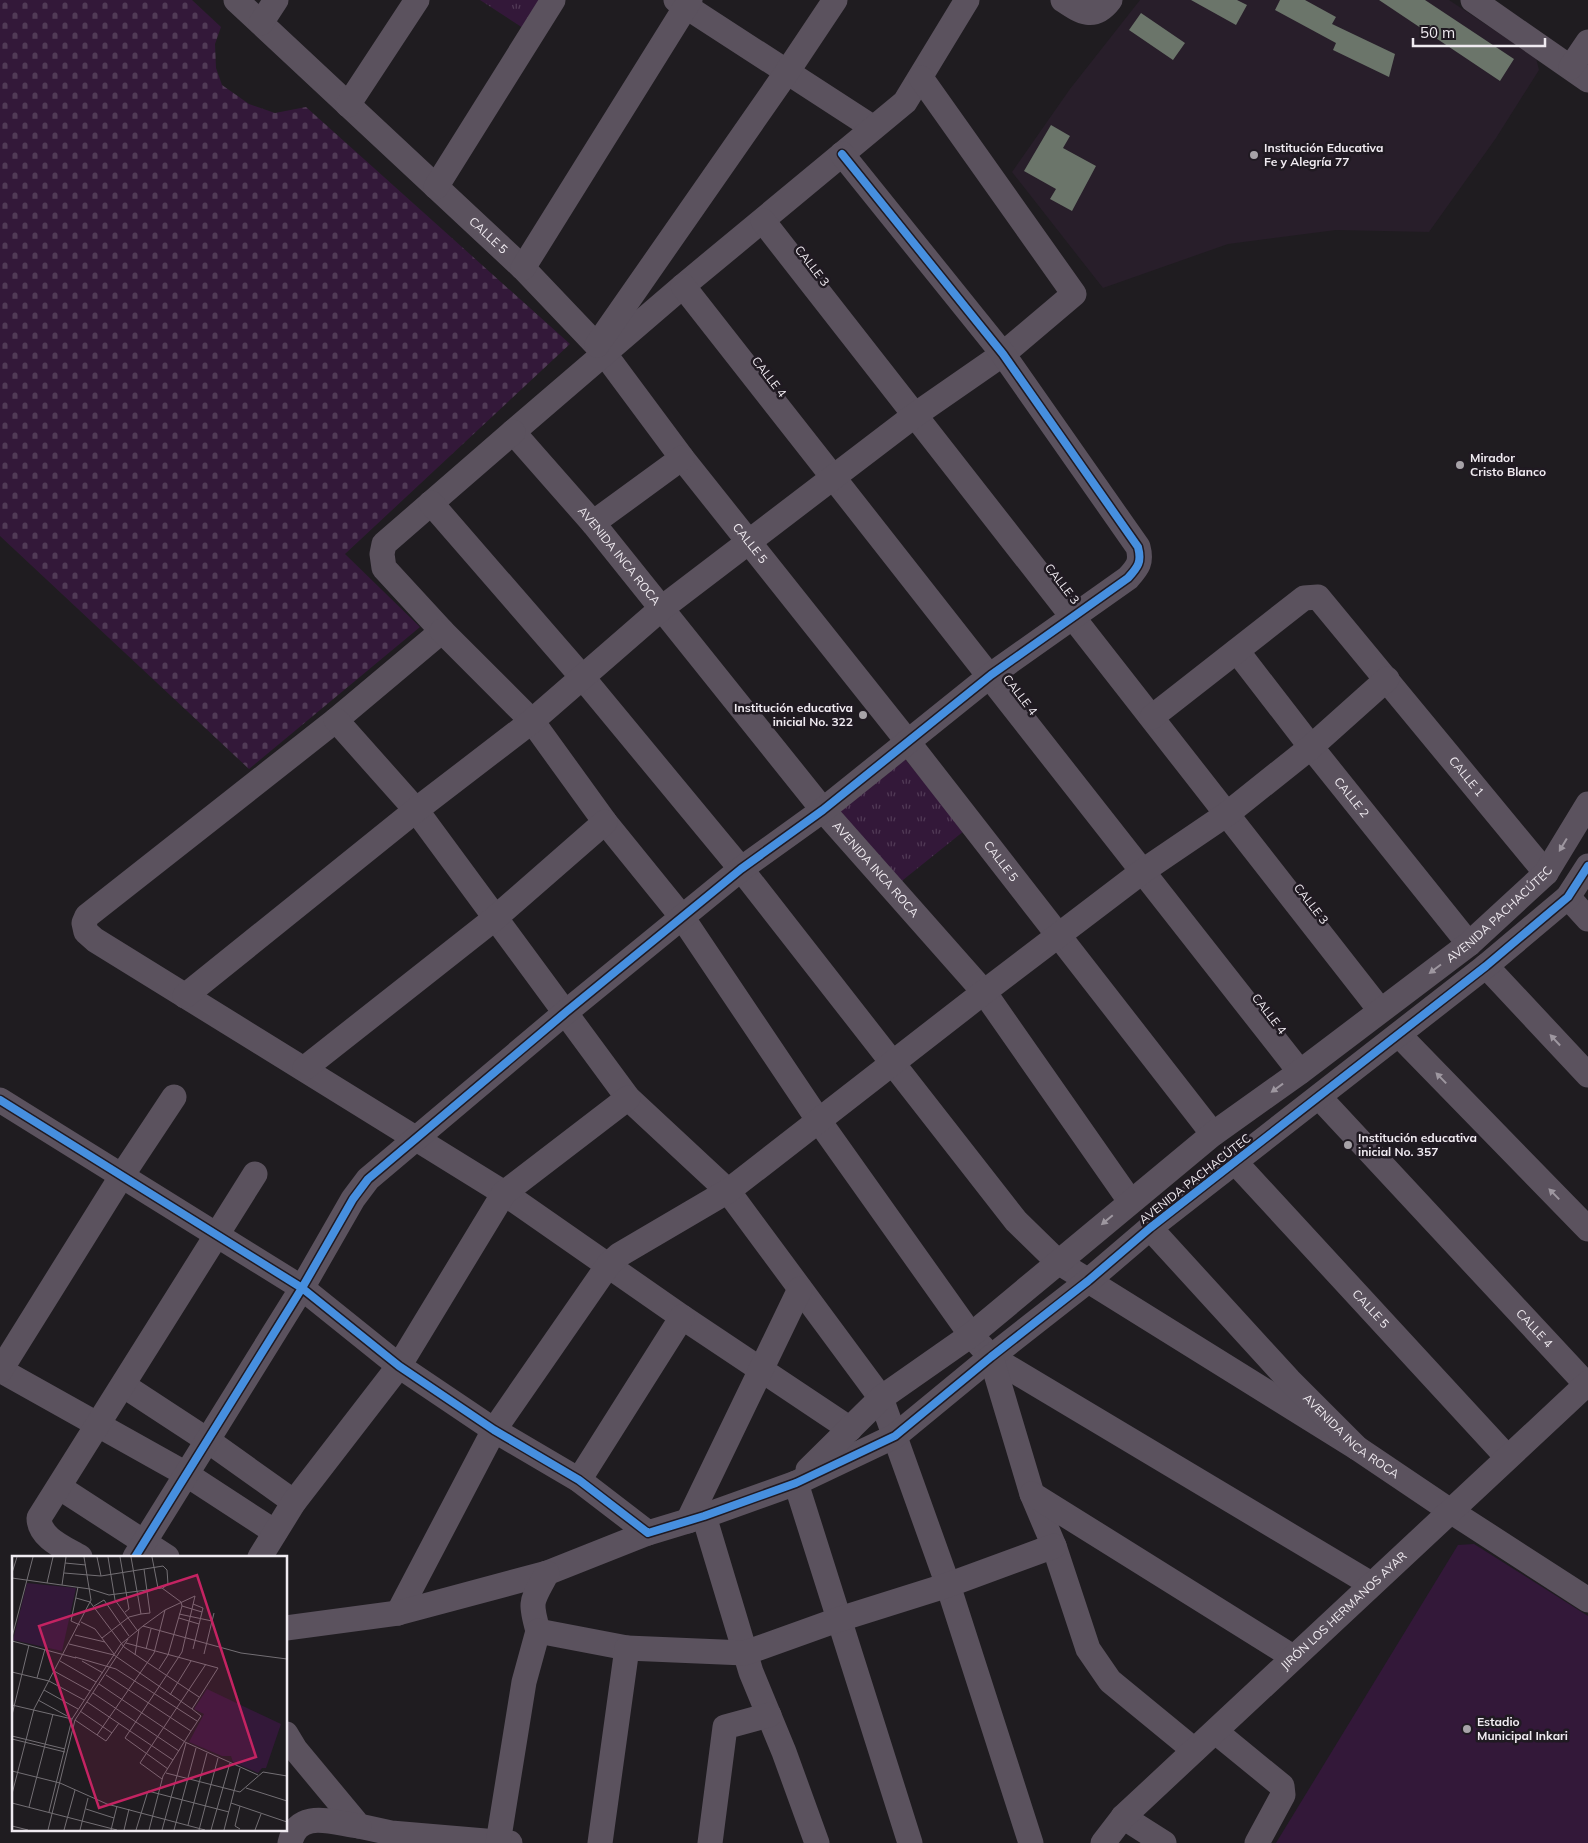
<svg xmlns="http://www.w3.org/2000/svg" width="1588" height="1843" viewBox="0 0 1588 1843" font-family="Mulish,sans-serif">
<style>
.built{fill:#281e2a}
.cemetery{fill:url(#cemetery-stones)}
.park{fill:url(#park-tufts)}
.pitch{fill:#331839}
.building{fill:#6b756a}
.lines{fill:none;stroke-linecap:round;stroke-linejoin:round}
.minor{stroke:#5b525e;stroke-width:25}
.cycleway-casing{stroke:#201a22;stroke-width:11}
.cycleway{stroke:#468fdf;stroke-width:8}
.oneway{fill:#9e97a0}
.poi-dot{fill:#a7a3a8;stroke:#201a22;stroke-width:2}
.labels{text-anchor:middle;stroke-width:5;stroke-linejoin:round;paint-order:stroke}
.poi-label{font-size:12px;font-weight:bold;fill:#f0ebf1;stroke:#201a22;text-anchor:start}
.street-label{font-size:12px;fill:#f0ebf1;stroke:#201a22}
.inset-road{fill:none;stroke:#736f74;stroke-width:1}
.view{fill:#c42362;fill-opacity:0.15;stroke:#c42362;stroke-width:2.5}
.inset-edge{fill:none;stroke:#f0ebf1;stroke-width:2.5}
</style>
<defs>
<pattern id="cemetery-stones" width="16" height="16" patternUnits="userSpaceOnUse" patternTransform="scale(1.25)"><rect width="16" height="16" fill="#331839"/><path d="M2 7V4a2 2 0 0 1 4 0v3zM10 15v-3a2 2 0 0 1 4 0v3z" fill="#513a56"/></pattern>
<pattern id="park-tufts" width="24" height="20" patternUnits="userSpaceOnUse" patternTransform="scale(1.25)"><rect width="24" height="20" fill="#331839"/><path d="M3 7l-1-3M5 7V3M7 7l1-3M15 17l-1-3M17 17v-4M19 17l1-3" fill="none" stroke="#513a56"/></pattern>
</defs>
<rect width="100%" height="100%" fill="#1f1c20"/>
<!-- built -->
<path class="built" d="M1140,0H1449L1536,58L1539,70L1496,138L1429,232L1336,230L1228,244L1103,288L1012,172L1070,89Z"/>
<!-- cemetery -->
<path class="cemetery" d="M0,0H192L221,27L215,44L216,68L222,85L249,104L275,113L306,107L570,344L345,554L420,627L249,769L0,536Z"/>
<!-- park -->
<path class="park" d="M480,0H541L523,28Z
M901,754L964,831L898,884L836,806Z"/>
<!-- pitch -->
<path class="pitch" d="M1474,1544L1588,1616V1843H1276L1458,1545Z"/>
<!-- building -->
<path class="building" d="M1191,0H1237L1247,5L1236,25Z
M1280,0H1305L1336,17L1332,24L1395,54L1389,77L1333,50L1336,43L1275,10Z
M1379,0H1425L1514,59L1500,81Z
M1141,13L1185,43L1173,60L1129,30Z
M1051,125L1070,136L1063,148L1096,166L1072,211L1050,199L1056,189L1024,171Z"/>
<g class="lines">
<!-- minor -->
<g class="minor">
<path id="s1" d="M236,0L523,268L604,353L682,458L908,742L1213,1134"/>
<path d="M676,0L872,127"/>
<path id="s2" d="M967,0L905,102L683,286L513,432L593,523L823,810L984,992L1130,1201"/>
<path d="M1063,0C1081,12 1094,21 1110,0"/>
<path d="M1473,0L1588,80"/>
<path d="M261,23L276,0"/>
<path d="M1571,67L1588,42"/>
<path d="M348,105L417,0"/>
<path d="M436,187L553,0"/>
<path d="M763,221L1380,1010"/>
<path d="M523,268L690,0"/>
<path d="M683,286L1300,1072"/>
<path d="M597,345L787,72L835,0"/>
<path d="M513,432L384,544L382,554L384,568L442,631L336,720L87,916L84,923L86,932L95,940L504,1193L682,1317L850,1429"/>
<path d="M431,503L583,678L741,869L1016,1221L1058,1262L1357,1448"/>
<path d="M593,523L682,458"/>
<path d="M442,631L532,721L605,822L682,917L819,1121L971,1335L991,1357L1371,1584"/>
<path id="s3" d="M1237,651L1311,747L1469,944"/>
<path id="s4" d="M1152,717L1304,598L1318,597L1546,873"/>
<path d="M336,720L416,810L628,1098L728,1191L881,1398L948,1585L1031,1843"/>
<path d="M1568,897L1588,919"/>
<path d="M1486,966L1588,1075"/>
<path d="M185,996L416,810L532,721L662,608L915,415L1003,354L1074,294L921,78"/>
<path d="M1399,1035L1588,1229"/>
<path d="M305,1068L494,919L605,822"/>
<path id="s5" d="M1319,1097L1586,1384"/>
<path d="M0,1100L302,1288L399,1366L494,1430L579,1480L648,1533L704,1516L796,1483L895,1436L991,1357L1088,1281L1150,1228L1486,966L1568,897L1588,866"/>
<path id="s6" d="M1235,1162L1507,1457"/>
<path id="s7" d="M1150,1228L1289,1380L1357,1448L1449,1510L1588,1600"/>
<path d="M991,1357L1032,1494L1054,1546L1088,1649L1110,1681L1194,1750"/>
<path d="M0,1370L186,1474L275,1532"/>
<path d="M0,1371L121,1177L174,1097"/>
<path d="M123,1385L207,1440L294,1502"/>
<path id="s8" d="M808,1470L881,1398L971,1335L1213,1134L1300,1072L1469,944L1546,873L1588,804"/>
<path d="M579,1480L682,1317"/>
<path d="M796,1483L910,1843"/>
<path d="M59,1487L167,1557"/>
<path d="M1032,1494L1293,1657"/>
<path d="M704,1516L751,1672L784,1752L817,1843"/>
<path d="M688,1521L800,1289"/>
<path d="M80,1557C65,1548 39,1538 39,1518L255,1174"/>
<path d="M135,1557L302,1288L353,1199L368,1179L566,1012L741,869L823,810L991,675L1128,578C1138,567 1142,562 1138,547L1003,354L842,154"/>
<path d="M260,1557L294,1502L399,1366L504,1193L628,1098"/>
<path d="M398,1613L494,1430L609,1264L619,1255L728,1191L984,992L1143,871L1227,814L1311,747L1387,679"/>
<path d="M286,1628L398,1613L547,1573L648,1533"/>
<path d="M538,1631C529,1599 532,1602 547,1573"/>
<path d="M1216,1732L1282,1786L1283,1795L1257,1843"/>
<path d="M286,1734L295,1749L359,1826L391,1833L510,1843"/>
<path d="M1123,1817L1164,1843"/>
<path d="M290,1843C298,1808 333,1823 359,1826"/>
<path d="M498,1843L524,1682L538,1631L627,1648"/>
<path d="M600,1843L627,1648L745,1653L840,1619L948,1585L1054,1546"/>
<path d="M710,1843L725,1727L769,1715"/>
<path id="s9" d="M1103,1843L1123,1817L1588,1383"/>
</g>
<!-- cycleway casing -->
<g class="cycleway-casing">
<path id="cycleway" d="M0,1100L302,1288L399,1366L494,1430L579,1480L648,1533L704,1516L796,1483L895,1436L991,1357L1088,1281L1150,1228L1486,966L1568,897L1588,866
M135,1557L302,1288L353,1199L368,1179L566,1012L741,869L823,810L991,675L1128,578C1138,567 1142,562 1138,547L1003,354L842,154"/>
</g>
<!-- cycleway -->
<use href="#cycleway" class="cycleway"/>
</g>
<!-- one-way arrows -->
<defs><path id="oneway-solid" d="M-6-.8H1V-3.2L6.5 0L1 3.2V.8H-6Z" transform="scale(1.25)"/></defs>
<g class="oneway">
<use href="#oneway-solid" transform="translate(1563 845) rotate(121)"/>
<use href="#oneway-solid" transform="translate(1435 969) rotate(143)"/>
<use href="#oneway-solid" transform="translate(1555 1040) rotate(-133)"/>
<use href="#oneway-solid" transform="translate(1441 1078) rotate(-134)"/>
<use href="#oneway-solid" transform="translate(1277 1088) rotate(144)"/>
<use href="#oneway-solid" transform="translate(1554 1194) rotate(-134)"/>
<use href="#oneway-solid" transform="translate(1107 1220) rotate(140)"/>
</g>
<!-- markers -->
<g class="poi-dot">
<circle cx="1254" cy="155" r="5"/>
<circle cx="1460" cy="465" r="5"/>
<circle cx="863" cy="715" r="5"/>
<circle cx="1348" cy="1145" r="5"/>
<circle cx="1467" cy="1729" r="5"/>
</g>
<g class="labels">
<!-- poi labels -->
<g class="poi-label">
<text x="1264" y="152">Institución Educativa<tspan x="1264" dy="14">Fe y Alegría 77</tspan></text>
<text x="1470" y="462">Mirador<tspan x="1470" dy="14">Cristo Blanco</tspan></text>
<text x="853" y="712" text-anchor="end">Institución educativa<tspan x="853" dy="14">inicial No. 322</tspan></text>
<text x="1358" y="1142">Institución educativa<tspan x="1358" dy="14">inicial No. 357</tspan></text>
<text x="1477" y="1726">Estadio<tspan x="1477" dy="14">Municipal Inkari</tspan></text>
</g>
<!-- street labels -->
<g class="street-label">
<text dy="4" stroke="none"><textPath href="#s1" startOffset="345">CALLE 5</textPath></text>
<text transform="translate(812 266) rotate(52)" y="4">CALLE 3</text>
<text transform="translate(769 377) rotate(52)" y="4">CALLE 4</text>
<text dy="4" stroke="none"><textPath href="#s1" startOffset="750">CALLE 5</textPath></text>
<text dy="4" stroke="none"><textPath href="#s2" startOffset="795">AVENIDA INCA ROCA</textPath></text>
<text transform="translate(1062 584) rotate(52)" y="4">CALLE 3</text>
<text transform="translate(1020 695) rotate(52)" y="4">CALLE 4</text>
<text dy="4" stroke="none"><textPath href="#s4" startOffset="440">CALLE 1</textPath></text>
<text dy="4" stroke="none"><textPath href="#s3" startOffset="186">CALLE 2</textPath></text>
<text dy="4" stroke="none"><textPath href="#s1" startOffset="1155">CALLE 5</textPath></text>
<text dy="4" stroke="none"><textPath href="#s2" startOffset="1200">AVENIDA INCA ROCA</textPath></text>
<text transform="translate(1311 904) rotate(52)" y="4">CALLE 3</text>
<text dy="4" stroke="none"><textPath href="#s8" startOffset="888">AVENIDA PACHACÚTEC</textPath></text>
<text transform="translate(1269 1014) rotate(52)" y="4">CALLE 4</text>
<text transform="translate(1195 1179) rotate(-38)" y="4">AVENIDA PACHACÚTEC</text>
<text dy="4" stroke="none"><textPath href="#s6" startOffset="200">CALLE 5</textPath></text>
<text dy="4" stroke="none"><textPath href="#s5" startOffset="316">CALLE 4</textPath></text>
<text dy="4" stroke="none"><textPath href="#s7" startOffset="290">AVENIDA INCA ROCA</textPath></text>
<text dy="4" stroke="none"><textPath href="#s9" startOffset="335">JIRÓN LOS HERMANOS AYAR</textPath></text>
</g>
</g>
<!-- overview -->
<g transform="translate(12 1556)">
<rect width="275" height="275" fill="#1f1c20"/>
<path d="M195,133L269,168L254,212H250L246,217L221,206L219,200H210L177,186L192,158L182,153Z" fill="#331839"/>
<path d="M15,27L64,32L50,95L1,84Z" fill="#331839"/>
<path class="inset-road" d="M85,1L89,20M96,1L103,44L125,74M108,1L117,53L113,56M140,1L146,32M53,7L74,9M0,17L5,1M52,17L89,20L151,10L155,14L156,28L151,32M0,22L78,33L97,39L150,32L169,46L170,50L156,99L147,113M35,27L41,1M50,29L54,1M66,31L59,65L68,69M64,42L78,46L112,91L187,141M82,50L92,44L117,80M170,50L190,56M129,58L138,57L132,13M167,58L200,65M167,62L187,68M69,66L83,73L102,98M131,70L153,54L183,40L170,96L113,182L156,213M63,79L93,86M0,81L21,1M90,82L117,61L129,58L119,1M0,85L64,102M114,87L206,112L180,153L189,160L179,175M57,88L102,99L180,153M134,93L139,73M181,93L191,52L181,48M192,98L202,57M123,99L127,73M63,101L104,113L185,165M48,105L84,126M70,105L91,117M42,115L78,135M0,116L37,125L72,144M94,119L179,175L151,220L137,274M25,122L33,93M87,128L173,186L246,219M32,134L66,153M81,137L167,195M158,139L179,105M26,144L55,160M75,146L161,204M0,149L60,163M68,155L100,177M0,159L17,89M63,164L94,185L107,167M85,179L142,97L153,54M0,180L53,193M0,183L53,196M0,215L48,227L95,248L193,274M154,217L228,236L251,216L275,220M150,223L128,207L194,108M234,232L275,245M0,238L22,153L79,44L72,1M0,247L105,274M219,247L275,266M228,250L223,270L228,273M17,251L41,158M74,253L102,262M37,256L60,163L109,88L131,70L229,97L275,103M176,269L195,197M0,270L16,274M36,274L63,164L116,83M52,274L63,234M68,274L76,242M99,274L105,250M112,274L117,253M124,274L136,235L217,256M150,274L174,187M162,274L184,192M187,274L206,202M199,274L218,207M212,274L228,212M243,274L249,258"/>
<path class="view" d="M185,19L244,201L87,252L27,70Z"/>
<rect width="275" height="275" class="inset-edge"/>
</g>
<!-- scale -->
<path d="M1413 38v8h132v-8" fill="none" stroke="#f0ebf1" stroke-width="2.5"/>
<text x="1420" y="38" font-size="15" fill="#f0ebf1" stroke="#201a22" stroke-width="4" paint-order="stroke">50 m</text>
</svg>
